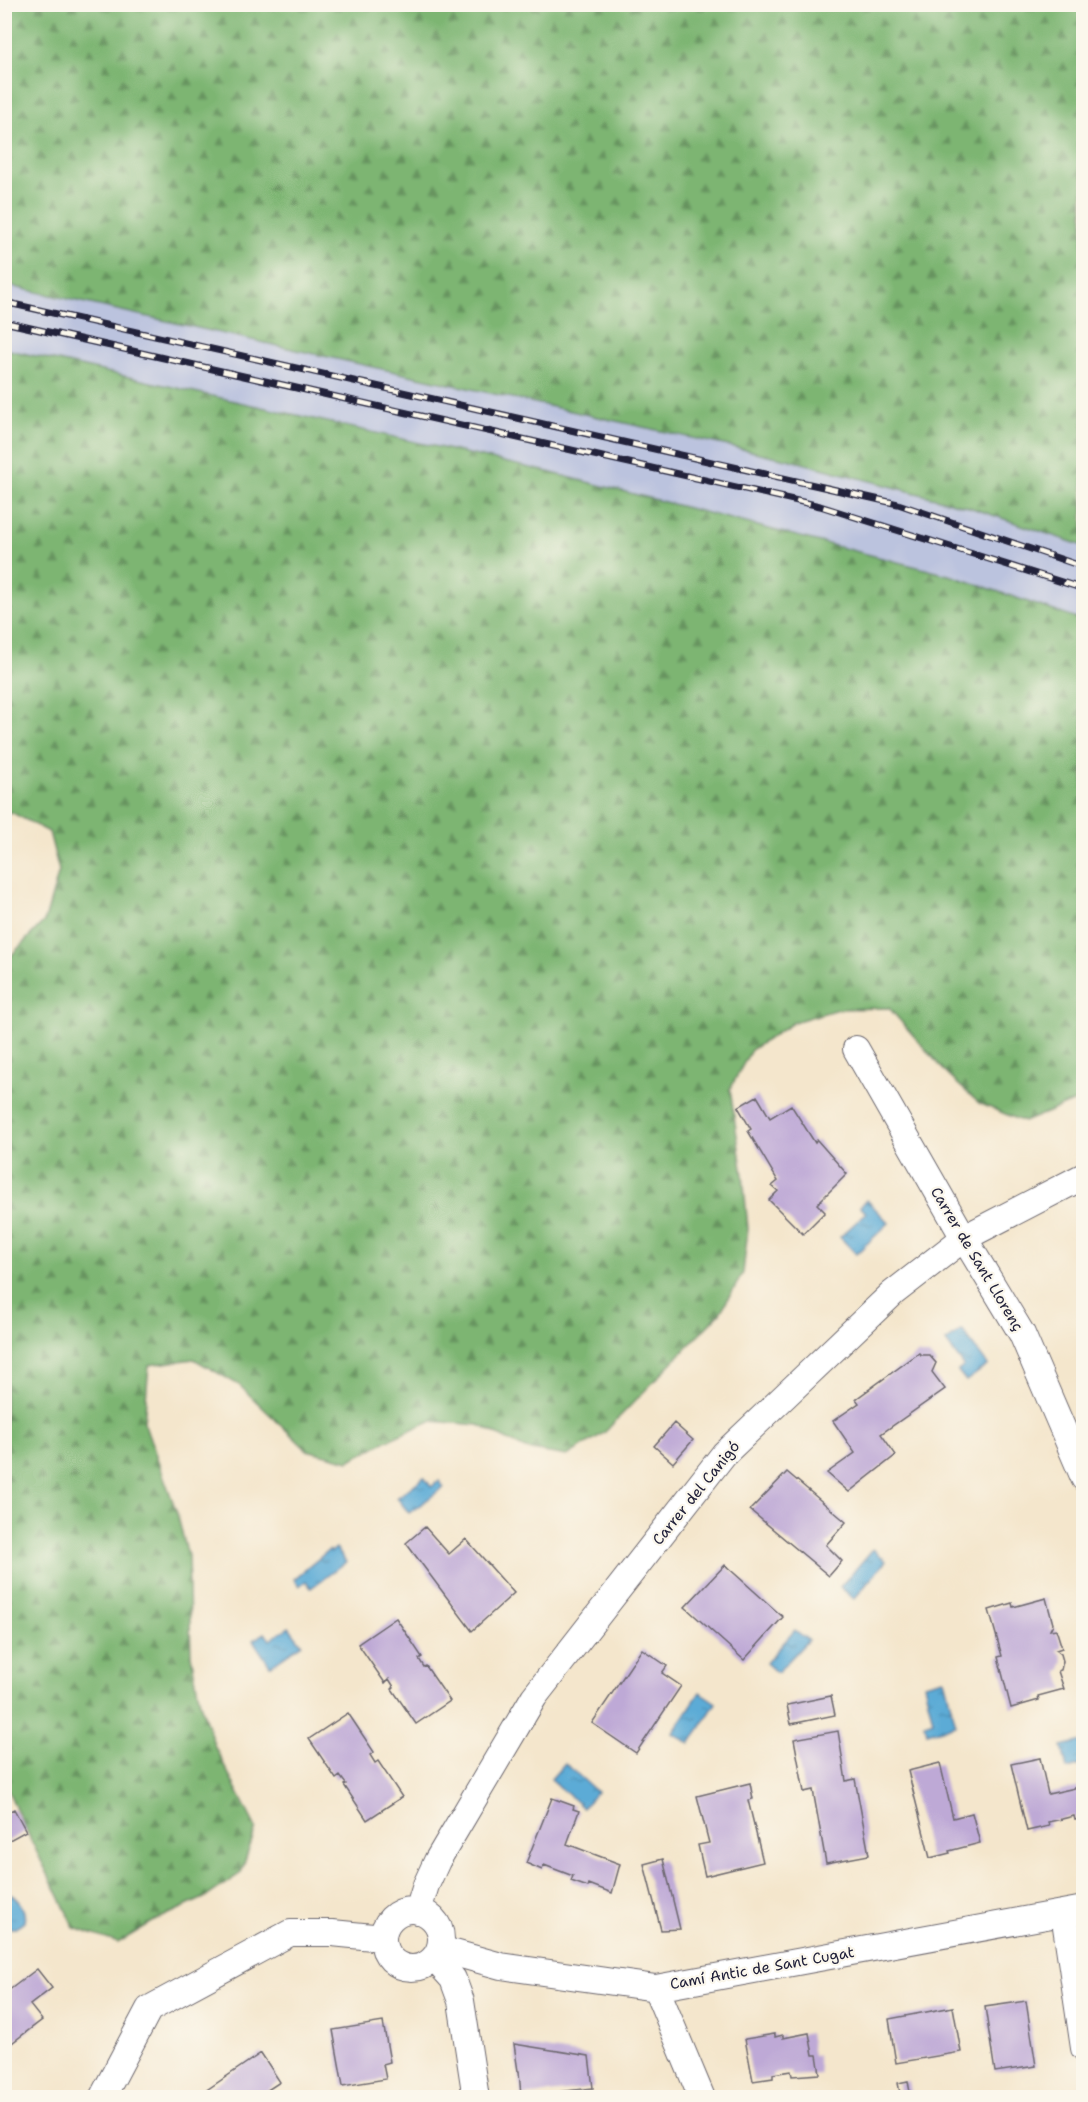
<svg xmlns="http://www.w3.org/2000/svg" width="1088" height="2102" viewBox="0 0 1088 2102" font-family="'Shantell Sans',sans-serif">
<style>
.industrial{fill:#bbc3de}
.forest{fill:url(#forest-firs);stroke:#506c56;stroke-width:1.5}
.water{fill:url(#water-ripples);stroke:#3f6688;stroke-width:1.5}
.building{fill:#bea9d6}
.lines{fill:none;stroke-linecap:round;stroke-linejoin:round}
.street-casing{stroke:#6c676e;stroke-width:28}
.street{stroke:#fff;stroke-width:26}
.rail-casing{stroke:#22223b;stroke-width:7}
.rail{stroke:#fbf7ec;stroke-width:4.5;stroke-dasharray:14;stroke-linecap:butt}
.labels{text-anchor:middle;stroke-width:4.5;stroke-linejoin:round;paint-order:stroke}
.street-label{font-size:15px;fill:#22223b;stroke:#fbf7ec}
</style>
<defs>
<pattern id="forest-firs" width="22" height="20" patternUnits="userSpaceOnUse" patternTransform="scale(1.5)"><rect width="22" height="20" fill="#7db572"/><path d="M5 1l3.5 6h-7zM16 11l3.5 6h-7z" fill="#66935f"/></pattern>
<pattern id="water-ripples" width="26" height="14" patternUnits="userSpaceOnUse" patternTransform="scale(1.5)"><rect width="26" height="14" fill="#5cabd6"/><path d="M2 4q2-2 4 0t4 0M15 11q2-2 4 0t4 0" fill="none" stroke="#4c8baf"/></pattern>
</defs>
<rect width="100%" height="100%" fill="#fbf7ec"/>
<filter id="ink" filterUnits="userSpaceOnUse"><feTurbulence type="fractalNoise" baseFrequency=".0167" numOctaves="2"/><feDisplacementMap in="SourceGraphic" scale="12" xChannelSelector="R" yChannelSelector="G"/><feConvolveMatrix kernelMatrix="1 2 1 2 8 2 1 2 1" color-interpolation-filters="sRGB"/></filter>
<filter id="wash" filterUnits="userSpaceOnUse"><feTurbulence type="fractalNoise" baseFrequency=".008" numOctaves="4" result="noise"/><feDisplacementMap in="SourceGraphic" scale="24" xChannelSelector="R" yChannelSelector="G"/><feGaussianBlur stdDeviation="1.35" result="paint"/><feColorMatrix in="noise" values="0 0 0 0 0 0 0 0 0 0 0 0 0 0 0 0 0 1.4 0 .05"/><feComposite in="paint" operator="in"/></filter>
<g filter="url(#wash)">
<rect width="100%" height="100%" fill="#f4e6cc"/>
<!-- industrial -->
<path class="industrial" d="M5,285L791,460L969,507L1083,546V621L956,577L548,472L5,349Z"/>
<!-- forest -->
<path class="forest" d="M5,4L1083,5V546L969,507L791,460L5,285Z
M5,349L548,472L956,577L1083,621V1098L1024,1122L979,1103L949,1076L889,1008L838,1009L794,1022L751,1050L730,1089L743,1175L748,1229L743,1273L720,1313L604,1433L567,1456L525,1449L479,1425L430,1421L386,1441L349,1461L307,1450L239,1385L194,1359L149,1365L144,1422L177,1513L188,1556L191,1655L200,1703L215,1747L256,1828L241,1873L206,1897L156,1920L118,1943L74,1928C52,1879 25,1833 5,1783V962L45,920L59,871L49,832L11,812L5,814Z"/>
<!-- water -->
<path class="water" d="M867,1200L889,1223L856,1254L840,1237L866,1213L860,1206Z
M962,1330L988,1365L966,1381L958,1371L964,1366L946,1342Z
M424,1477L431,1487L439,1481L444,1487L409,1513L397,1498Z
M336,1548L346,1562L311,1588L306,1581L299,1586L294,1579L329,1550L331,1552Z
M873,1549L886,1561L854,1599L840,1587Z
M289,1627L302,1644L270,1666L253,1640L265,1633L270,1640Z
M795,1630L808,1640L778,1672H776L766,1663Z
M944,1679L956,1725L927,1733L925,1724L933,1721L924,1684Z
M700,1692L716,1703L690,1744L673,1733Z
M1083,1741V1765L1067,1769L1062,1746Z
M565,1763L597,1792L583,1808L551,1779Z
M5,1890C16,1897 27,1908 24,1922L16,1928H9L5,1924Z"/>
<g id="blocks">
<!-- building -->
<path class="building" d="M757,1096L770,1118L791,1105L815,1143L817,1140L847,1174L817,1204L825,1212L803,1234L769,1200L778,1191L772,1186L778,1181L748,1131L751,1129L738,1107Z
M919,1353L921,1355H929L936,1363L932,1372L945,1389L881,1434L896,1455L849,1492L827,1473L855,1453L833,1421L859,1403L856,1399Z
M674,1423L693,1440L673,1463L654,1446Z
M787,1472L846,1522L826,1545L842,1561L829,1576L750,1510Z
M425,1527L449,1554L466,1539L514,1593L472,1631L406,1543Z
M725,1565L783,1617L744,1660L685,1607Z
M1046,1598L1053,1624L1050,1630L1056,1629L1062,1648L1056,1650L1061,1654L1063,1661L1061,1670L1058,1671L1064,1689L1038,1696L1039,1700L1011,1708L998,1657L1002,1656L989,1610L1012,1603L1013,1607Z
M396,1618L422,1657L419,1659L424,1667L426,1666L450,1701L416,1724L392,1689L394,1687L389,1679L385,1683L358,1644Z
M642,1649L667,1666L662,1673L681,1686L636,1753L592,1723Z
M831,1696L835,1715L791,1724L787,1705Z
M348,1713L374,1752L370,1755L375,1763L378,1761L402,1797L367,1820L344,1785L346,1784L340,1776L336,1779L309,1739Z
M838,1731L846,1781L855,1779L869,1855L826,1863L813,1790L804,1792L794,1739Z
M1040,1758L1048,1794L1084,1786V1818L1075,1820L1074,1816L1062,1819L1048,1822L1049,1826L1027,1831L1011,1764Z
M940,1763L953,1818L972,1813L980,1843L949,1851L950,1853L930,1858L908,1771Z
M750,1783L753,1799L748,1800L763,1862L705,1876L698,1845L709,1843L697,1796Z
M552,1798L574,1806L573,1809L579,1811L567,1844L620,1864L612,1893L589,1884L588,1887L571,1881L573,1876L544,1865L542,1870L526,1863Z
M14,1809L26,1831L4,1843V1814Z
M663,1859L680,1929L661,1930L644,1864Z
M37,1969L52,1988L30,2005L42,2020L4,2049V1994Z
M1026,2001L1036,2066L995,2072L985,2007Z
M953,2007L961,2052L896,2063L889,2019Z
M383,2022L390,2062L383,2064L386,2079L343,2086L333,2030Z
M809,2033L813,2055H817L820,2074L792,2076L791,2071L773,2074V2078L753,2081L745,2039L775,2034V2037L783,2035V2038Z
M514,2044L589,2056L593,2088L521,2096L519,2071H518Z
M261,2053L280,2082L266,2091L270,2098H195Z
M908,2081L911,2098H901L898,2083Z"/>
</g>
</g>
<g filter="url(#ink)">
<use href="#blocks" fill-opacity="0" stroke="#6c676e" stroke-width="1.5"/>
<g class="lines">
<!-- street casing -->
<g class="street-casing">
<path id="street" d="M856,1049L964,1238L1022,1334L1084,1478
M383 1939a29 29 0 1 1 58 0a29 29 0 1 1-58 0Z
M418,1911L426,1885L437,1861L534,1697L724,1454L893,1293L964,1238L1084,1176
M1064,1913L1084,2048
M440,1949L501,1966L656,1988L1084,1909
M434,1958L453,1979L461,2001L476,2098
M656,1988L702,2098
M102,2098L149,2009L290,1933H332L383,1938"/>
</g>
<!-- street -->
<use href="#street" class="street"/>
<!-- rail casing -->
<g class="rail-casing">
<path id="rail" d="M4,302L898,504L1084,567
M4,322L820,506L1084,589"/>
</g>
<!-- rail -->
<use href="#rail" class="rail"/>
</g>
</g>
<g class="labels">
<!-- street labels -->
<g class="street-label">
<text transform="translate(977 1259) rotate(59)" y="5">Carrer de Sant Llorenç</text>
<text transform="translate(696 1493) rotate(-51)" y="5">Carrer del Canigó</text>
<text transform="translate(762 1968) rotate(-10)" y="5">Camí Antic de Sant Cugat</text>
</g>
</g>
<!-- margin -->
<rect width="1088" height="2102" fill="none" stroke="#fbf7ec" stroke-width="24"/>
</svg>
